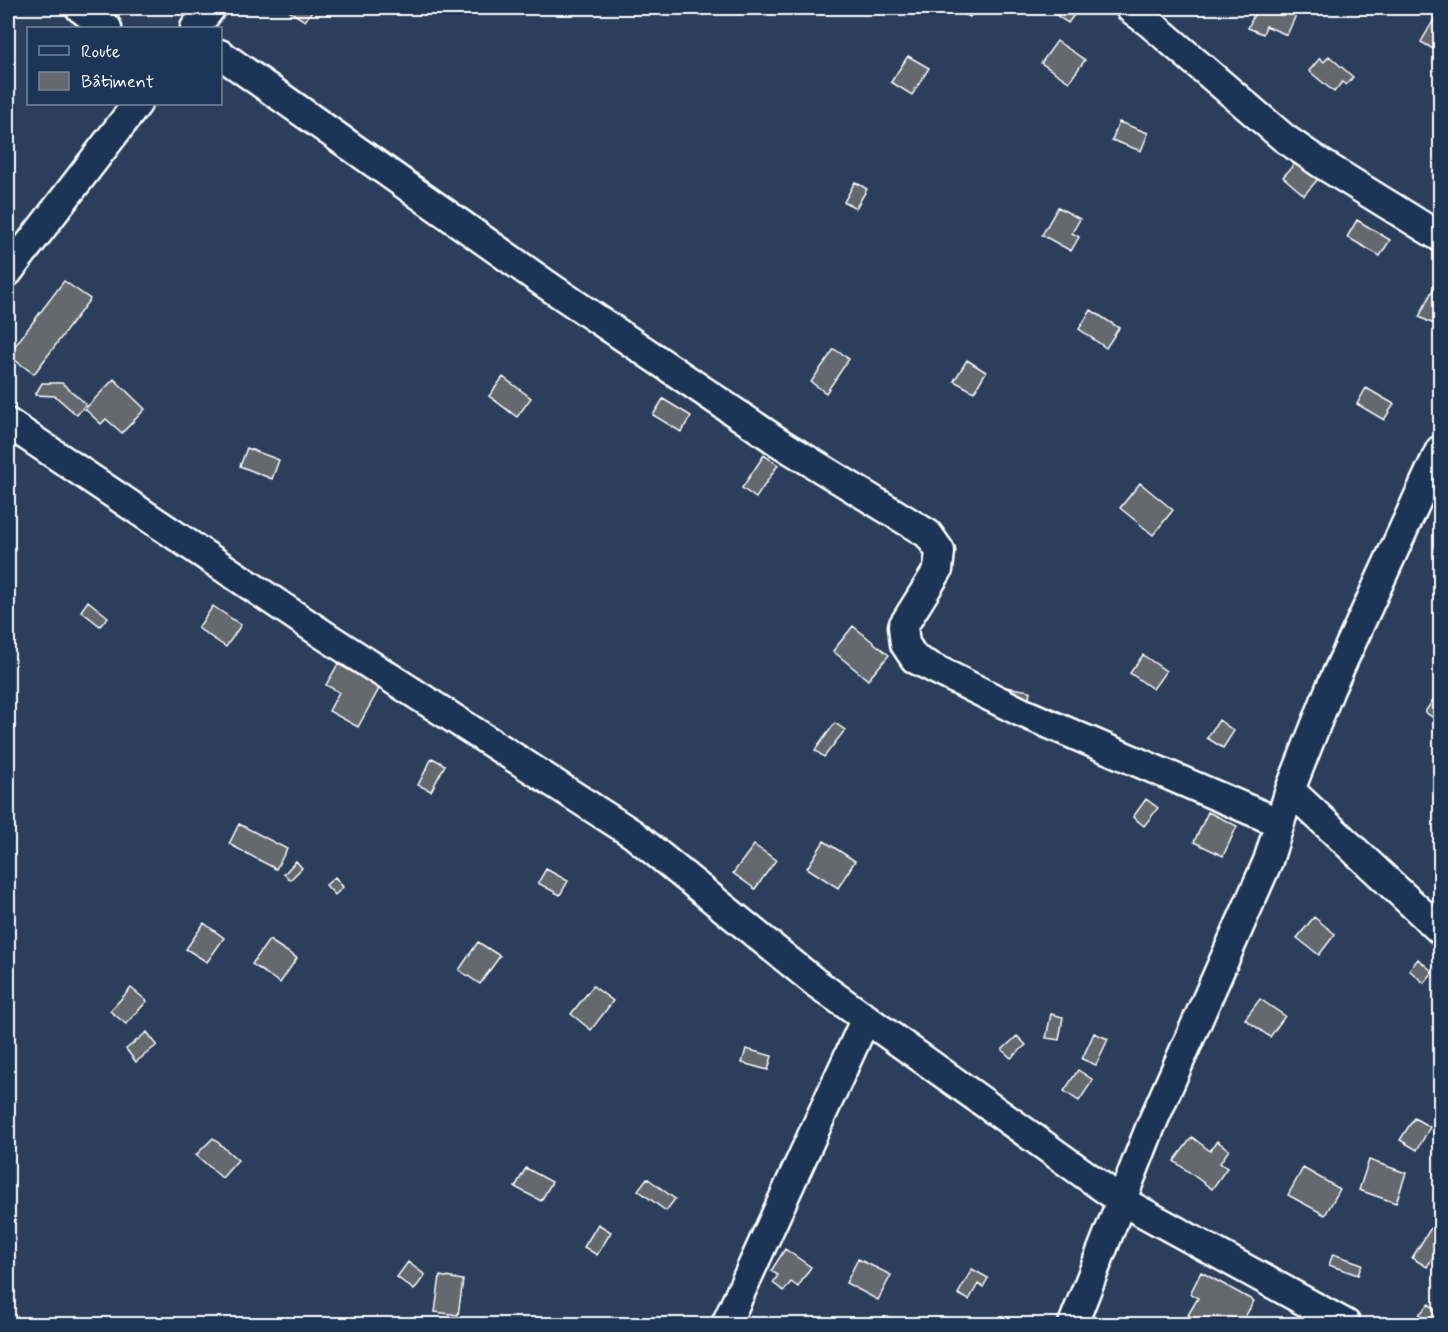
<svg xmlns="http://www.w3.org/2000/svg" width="1448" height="1332" viewBox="0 0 1448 1332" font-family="Mynerve,sans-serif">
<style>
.building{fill:#63696e;stroke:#fff;stroke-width:1.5}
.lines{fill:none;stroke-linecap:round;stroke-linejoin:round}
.minor-casing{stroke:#fff;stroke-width:33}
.minor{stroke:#1d3557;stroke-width:28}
</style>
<rect width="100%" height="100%" fill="#2b3f5c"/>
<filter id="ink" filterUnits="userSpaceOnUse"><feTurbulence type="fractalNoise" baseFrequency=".0167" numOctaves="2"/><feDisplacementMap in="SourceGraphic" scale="12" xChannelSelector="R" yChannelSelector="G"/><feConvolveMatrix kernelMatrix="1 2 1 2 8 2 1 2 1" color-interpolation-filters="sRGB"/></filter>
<g filter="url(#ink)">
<!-- building -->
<path class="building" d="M284,8H314L305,21Z
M952,8H975L970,17Z
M1057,8H1079L1068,23L1053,13Z
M1257,8H1278L1296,15L1287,35L1266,26L1263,34L1248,28Z
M1440,9V53L1421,42Z
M1057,41L1085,60L1069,82L1041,63Z
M908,56L929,68L912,95L891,82Z
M1329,56L1353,77L1346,85L1342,82L1334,92L1309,71L1320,58L1324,62Z
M1119,122L1148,133L1141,151L1112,140Z
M1298,160L1319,178L1304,195L1283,177Z
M855,182L867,189L856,208L844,202Z
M1058,207L1080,219L1072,233L1079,237L1071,251L1042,235Z
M1357,220L1390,240L1380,256L1347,237Z
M64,281L90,299L34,374L8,355Z
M1433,289L1440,293V327L1419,317Z
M1091,310L1119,328L1106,348L1079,329Z
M834,349L849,359L826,393L811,382Z
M967,360L986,372L974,392L954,381Z
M503,377L531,398L517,417L489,396Z
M114,379L145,409L122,433L106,419L101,424L85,409Z
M42,383H62L86,404L77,415L55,396L35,395Z
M1366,388L1394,404L1384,420L1357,404Z
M663,399L691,416L681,432L653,415Z
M247,448L279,460L272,479L240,466Z
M764,455L778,465L756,498L742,488Z
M1140,483L1173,510L1153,535L1120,508Z
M88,601L108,617L100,626L81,611Z
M213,606L241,625L226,647L198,628Z
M853,626L889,655L868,680L833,651Z
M1143,655L1166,671L1153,689L1130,673Z
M338,664L380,687L358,727L329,711L339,692L326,685Z
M999,686L1030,691L1028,704Z
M1440,689V718L1438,721L1425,712Z
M1219,720L1234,731L1223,748L1207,738Z
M835,723L845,730L824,757L815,750Z
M432,758L445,765L431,791L418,785Z
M1146,799L1158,808L1144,826L1133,817Z
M1208,812L1237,826L1223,856L1194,842Z
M239,824L287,849L276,869L229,844Z
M824,841L855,861L838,888L807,868Z
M754,845L776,860L755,889L733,873Z
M296,861L302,868L290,880L284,874Z
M546,869L568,881L560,895L538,883Z
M335,877L343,887L335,895L326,885Z
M1314,917L1335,934L1319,955L1297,938Z
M204,923L224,938L207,962L186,949Z
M269,940L297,958L280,983L252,964Z
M478,942L500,956L480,984L459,970Z
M1418,959L1433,972L1424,983L1409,970Z
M593,986L613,1001L591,1030L571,1014Z
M131,988L147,1001L126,1024L110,1011Z
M1260,999L1285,1016L1270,1037L1245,1019Z
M1051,1014L1063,1017L1059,1040L1046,1038Z
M147,1032L157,1045L136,1062L126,1049Z
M1094,1033L1108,1039L1096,1065L1082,1059Z
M1017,1036L1026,1045L1011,1058L1002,1050Z
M746,1049L772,1056L768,1070L742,1063Z
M1078,1070L1093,1080L1079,1101L1064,1091Z
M1414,1118L1430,1127L1417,1150L1400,1140Z
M1192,1137L1210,1151L1217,1141L1229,1150L1220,1163L1227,1168L1212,1189L1174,1161Z
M213,1138L238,1160L222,1178L196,1155Z
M1369,1160L1406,1173L1396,1203L1359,1190Z
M526,1168L552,1182L541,1201L515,1187Z
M1303,1168L1340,1189L1325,1215L1288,1195Z
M647,1178L675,1199L666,1211L638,1190Z
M1437,1218L1440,1220V1246L1427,1267L1412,1258Z
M598,1224L611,1232L597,1255L584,1247Z
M785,1249L811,1267L798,1287L791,1282L784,1291L773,1283L778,1275L771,1271Z
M1333,1254L1362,1264L1358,1275L1329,1265Z
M858,1259L891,1275L878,1300L846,1283Z
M408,1262L425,1275L414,1290L397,1277Z
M972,1269L988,1278L983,1287L978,1284L969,1300L958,1294Z
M1201,1272L1254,1301L1241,1324H1205L1188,1315L1198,1298L1190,1294Z
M440,1276L463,1280L458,1315L435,1312Z
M1429,1304L1440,1315V1324H1410Z
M750,1317L763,1324H746Z"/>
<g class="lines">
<!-- minor casing -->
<g class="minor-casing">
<path id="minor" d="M80,8L107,28
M1130,8L1151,24L1284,138L1319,162L1440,237
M195,28L211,8
M220,54L547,285L780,443L928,534L940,551L938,570L903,626L905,644L915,659L1021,712L1280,823
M8,272L137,104
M8,423L324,635L633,834L816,983L1122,1201L1346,1324
M1290,790L1440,930
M726,1324L866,1018
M1073,1324L1150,1128L1268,861L1290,790L1330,689L1440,450"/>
</g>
<!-- minor -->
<use href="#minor" class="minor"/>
</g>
</g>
<!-- margin -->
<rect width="1448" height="1332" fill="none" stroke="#1d3557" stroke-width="30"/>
<rect x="15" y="15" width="1418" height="1302" fill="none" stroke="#fff" stroke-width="2" filter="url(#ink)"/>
<!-- legend -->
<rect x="27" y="27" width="195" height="78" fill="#1d3557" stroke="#77869a" stroke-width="1.5"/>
<rect x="39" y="46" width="30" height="9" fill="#1d3557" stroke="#77869a" stroke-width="1.5"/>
<text x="81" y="57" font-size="18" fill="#ffffff">Route</text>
<rect x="39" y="72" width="30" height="18" fill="#63696e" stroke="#77869a" stroke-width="1.5"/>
<text x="81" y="87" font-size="18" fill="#ffffff">Bâtiment</text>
</svg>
